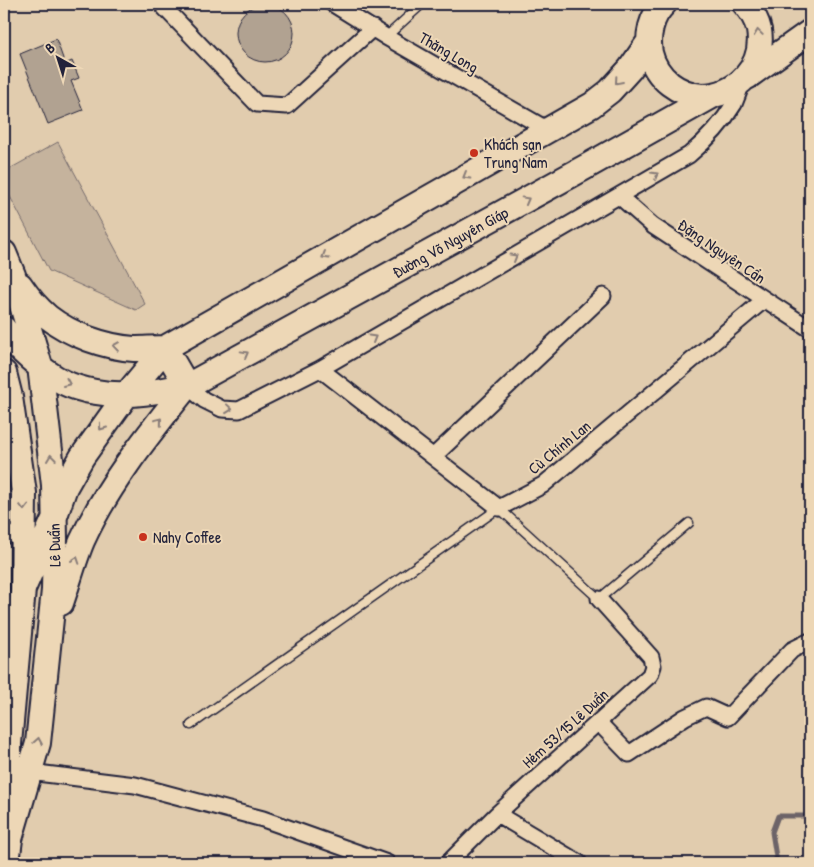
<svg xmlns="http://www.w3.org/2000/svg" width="814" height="867" viewBox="0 0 814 867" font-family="'Patrick Hand',sans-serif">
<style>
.green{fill:#c5b39d;stroke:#746a6c}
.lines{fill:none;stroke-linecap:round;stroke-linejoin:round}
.stream{stroke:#6c6467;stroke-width:5}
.building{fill:#b1a291;stroke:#22223b}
.lane-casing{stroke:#22223b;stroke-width:11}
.street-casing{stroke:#22223b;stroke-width:19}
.primary-casing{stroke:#22223b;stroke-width:28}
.lane{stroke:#edd7b6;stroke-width:8}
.street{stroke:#edd7b6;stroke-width:15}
.primary{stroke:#edd7b6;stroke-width:24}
.oneway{stroke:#887c78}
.poi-dot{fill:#c8321e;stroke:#edd7b6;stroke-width:2}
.labels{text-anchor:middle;stroke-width:4;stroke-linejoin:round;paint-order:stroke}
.street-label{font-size:16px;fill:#22223b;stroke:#edd7b6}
.poi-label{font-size:16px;fill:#22223b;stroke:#edd7b6;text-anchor:start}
</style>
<rect width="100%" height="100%" fill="#e1ccae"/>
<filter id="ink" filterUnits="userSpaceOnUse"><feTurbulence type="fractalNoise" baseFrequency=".02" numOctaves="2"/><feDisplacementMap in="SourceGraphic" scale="10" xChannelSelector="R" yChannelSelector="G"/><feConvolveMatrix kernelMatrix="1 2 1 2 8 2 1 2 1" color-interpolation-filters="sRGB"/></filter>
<g filter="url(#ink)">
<!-- green -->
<path class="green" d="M58,142L145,304L136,310L49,271L4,185V172Z"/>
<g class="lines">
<!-- stream -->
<path class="stream" d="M777,863L772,832L778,816H810"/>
</g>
<!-- building -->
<path class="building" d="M236 33a29 29 0 1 1 58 0a29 29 0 1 1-58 0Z
M56,39L65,64L72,61L79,78L71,81L83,110L48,124L20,54Z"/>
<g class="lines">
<!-- lane casing -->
<g class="lane-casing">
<path id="lane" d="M386,37L422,4
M191,725L499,508L599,599L689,523"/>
</g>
<!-- street casing -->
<g class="street-casing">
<path id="street" d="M161,4L257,104L287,106L373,28
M333,4L386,37L548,130
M619,196L653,226L810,329
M320,369L499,508L543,485L764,300
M187,386L204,400L222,409L239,410L320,369L689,155C707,140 722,124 734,104C737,97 740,89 742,82
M434,456L603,296
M4,532L7,535L23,534
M598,722L629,754L685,717L706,707L728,717L792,650L810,641
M29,772L135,785L263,819L387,863
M497,814L579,863
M448,863L497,814L650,675L653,666L651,657L599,599"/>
</g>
<!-- primary casing -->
<g class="primary-casing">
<path id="primary" d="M664,4C651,16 647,36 650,53C653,66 660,76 670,84C679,91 690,95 702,96C737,96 765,66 759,30C757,20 751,11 745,4
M747,77L810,32
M4,253L13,275L40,366L54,485L55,539L54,590L38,743L10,839
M20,285C28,297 37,308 48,317C71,335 105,347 134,349C144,349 154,348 165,348
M4,329C17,349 42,371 63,382C81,391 107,395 127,394C147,394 167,389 187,386L591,164L712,96
M165,348L187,386
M4,373L10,397L24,493L23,589L9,744L10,839L7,863
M23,589L54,519L65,487L82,457L127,394L165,348L592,105L610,91L630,69L648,43
M61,603C68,583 74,560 82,541C108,484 148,435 187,386"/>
</g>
<!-- lane -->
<use href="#lane" class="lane"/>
<!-- street -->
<use href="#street" class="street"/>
<!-- primary -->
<use href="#primary" class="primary"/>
</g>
<!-- one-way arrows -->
<defs><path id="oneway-chevron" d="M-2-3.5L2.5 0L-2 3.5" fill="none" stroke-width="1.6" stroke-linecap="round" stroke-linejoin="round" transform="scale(1.25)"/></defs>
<g class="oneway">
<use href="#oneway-chevron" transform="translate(758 33) rotate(-98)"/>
<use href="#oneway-chevron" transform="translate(618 81) rotate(131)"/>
<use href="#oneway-chevron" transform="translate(655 175) rotate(-30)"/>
<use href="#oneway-chevron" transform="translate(466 176) rotate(150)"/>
<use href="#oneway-chevron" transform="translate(526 200) rotate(-29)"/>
<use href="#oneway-chevron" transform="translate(325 256) rotate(150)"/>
<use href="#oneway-chevron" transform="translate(514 257) rotate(-30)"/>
<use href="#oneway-chevron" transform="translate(373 338) rotate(-30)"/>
<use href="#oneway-chevron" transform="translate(116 346) rotate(-172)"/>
<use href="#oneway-chevron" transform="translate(245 354) rotate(-29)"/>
<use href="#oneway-chevron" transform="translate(67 383) rotate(24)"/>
<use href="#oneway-chevron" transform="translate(229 409) rotate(6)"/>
<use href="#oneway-chevron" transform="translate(159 421) rotate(-51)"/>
<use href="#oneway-chevron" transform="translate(102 427) rotate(126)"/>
<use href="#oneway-chevron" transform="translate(51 458) rotate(-97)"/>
<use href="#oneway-chevron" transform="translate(24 507) rotate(90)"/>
<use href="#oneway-chevron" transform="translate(76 560) rotate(-71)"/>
<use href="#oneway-chevron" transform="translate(38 741) rotate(-80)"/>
</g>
</g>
<!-- markers -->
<g class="poi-dot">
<circle cx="474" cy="153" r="5"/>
<circle cx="143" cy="537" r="5"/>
</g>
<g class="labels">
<!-- street labels -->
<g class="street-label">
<text transform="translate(449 52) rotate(30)" y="6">Thăng Long</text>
<text transform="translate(450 242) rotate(-29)" y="6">Đường Võ Nguyên Giáp</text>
<text transform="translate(722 251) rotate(34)" y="6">Đặng Nguyên Cẩn</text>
<text transform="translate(559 447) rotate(-39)" y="6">Cù Chính Lan</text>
<text transform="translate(54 545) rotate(-91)" y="6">Lê Duẩn</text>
<text transform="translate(565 728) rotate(-42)" y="6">Hẻm 53/15 Lê Duẩn</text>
</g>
<!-- poi labels -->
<g class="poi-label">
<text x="484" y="150">Khách sạn<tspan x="484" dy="18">Trung Nam</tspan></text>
<text x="153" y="543">Nahy Coffee</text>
</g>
</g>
<!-- margin -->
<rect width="814" height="867" fill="none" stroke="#edd7b6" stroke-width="20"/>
<rect x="10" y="10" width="794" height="847" fill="none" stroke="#22223b" stroke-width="2" filter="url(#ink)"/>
<!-- north arrow -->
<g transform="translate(58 58) rotate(321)" stroke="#edd7b6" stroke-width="4" paint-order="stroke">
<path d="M0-4L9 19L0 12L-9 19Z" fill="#22223b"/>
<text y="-8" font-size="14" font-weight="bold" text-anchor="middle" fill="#22223b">B</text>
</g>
</svg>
